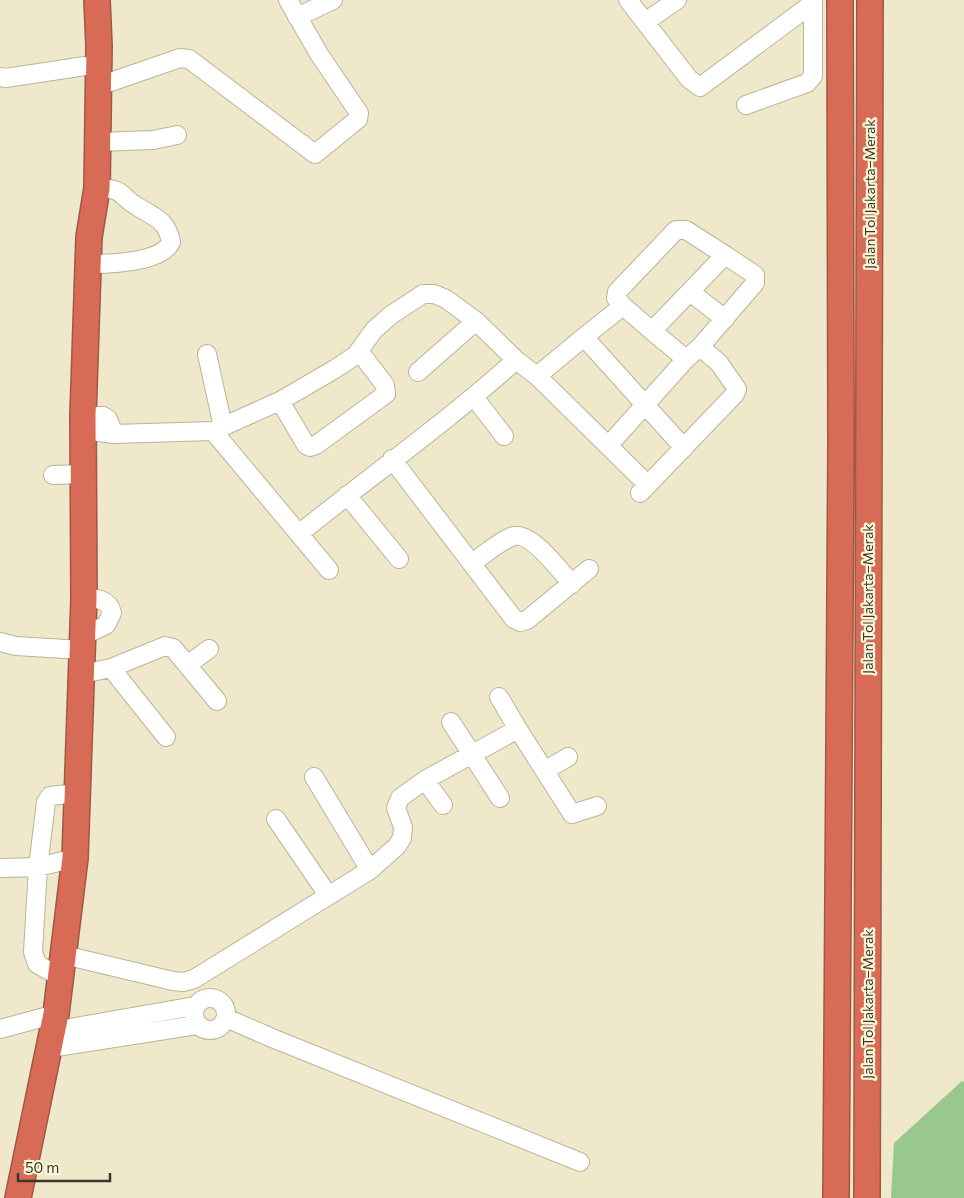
<svg xmlns="http://www.w3.org/2000/svg" width="964" height="1198" viewBox="0 0 964 1198" font-family="Commissioner,sans-serif">
<style>
.green{fill:#98c88c}
.lines{fill:none;stroke-linecap:round;stroke-linejoin:round}
.minor-casing{stroke:#bbb497;stroke-width:20}
.highway-casing{stroke:#a05846;stroke-width:28}
.minor{stroke:#fff;stroke-width:18}
.highway{stroke:#d86b55;stroke-width:25}
.labels{text-anchor:middle;stroke-width:4.5;stroke-linejoin:round;paint-order:stroke}
.street-label{font-size:14px;fill:#39362a;stroke:#fdf6d7}
</style>
<rect width="100%" height="100%" fill="#efe8ca"/>
<!-- green -->
<path class="green" d="M962,1081L964,1082V1198H891L894,1143Z"/>
<g class="lines">
<!-- minor casing -->
<g class="minor-casing">
<path id="minor" d="M628,0L689,79L700,87L813,3
M297,17L333,0
M645,22L677,0
M0,77L6,78L85,66
M99,86L180,58L189,59L315,154L358,119L359,113L319,54L288,0
M746,105L807,83L813,76V0
M98,142L153,140L177,135
M89,264C109,264 162,263 171,242C167,220 154,217 138,207C117,195 127,189 97,188
M690,292L725,319
M623,306L616,298L617,292L676,230H686L725,255
M584,337L623,306L652,331
M207,354L223,427
M418,372L476,321
M537,376L584,337L684,448
M474,397L504,436
M280,401L306,445L310,447L316,445L386,394L385,385L359,351
M83,416H103L108,419L114,434
M83,430L114,434L213,431L280,401L335,369L356,355L374,330L391,315L423,294H434L446,299L476,321L516,360L537,376L647,484
M213,431L329,570
M608,446L686,359L700,347L755,283V275L725,255L652,331L686,359
M392,459L514,619L520,622L527,620L589,569
M53,475L83,474
M640,493L735,394L737,389L719,363L700,347
M347,495L399,559
M300,533C372,475 447,422 516,360
M472,563C484,555 497,543 511,537C529,528 561,572 572,584
M83,636L106,625L112,613C109,599 96,598 84,598
M0,642L16,646L82,650
M187,665L209,649
M111,668L166,737
M82,674L111,668L165,646L173,648L217,701
M499,697L518,729
M451,722L500,798
M546,770L568,757
M314,777L370,870
M425,780L443,805
M276,819L328,895
M0,868L38,867L46,802L50,796L78,793
M64,955L173,981L183,982L194,979L370,870L397,846L402,838L403,827L396,808L400,798L425,780L518,729L572,814L597,806
M62,978L37,964L33,952L38,867L75,858
M194 1014a16 16 0 1 1 32 0a16 16 0 1 1-32 0Z
M226,1018L272,1038L580,1162
M0,1029L56,1014
M53,1031L195,1006
M50,1048L197,1025"/>
</g>
<!-- highway casing -->
<g class="highway-casing">
<path id="highway" d="M18,1198L56,1014L75,858L84,598L83,416L89,237L97,188L99,46L97,0
M836,1198L841,445L840,0
M867,1198L870,0"/>
</g>
<!-- minor -->
<use href="#minor" class="minor"/>
<!-- highway -->
<use href="#highway" class="highway"/>
</g>
<g class="labels">
<!-- street labels -->
<g class="street-label">
<text transform="translate(870 194) rotate(-90)" y="5">Jalan Tol Jakarta–Merak</text>
<text transform="translate(868 599) rotate(-90)" y="5">Jalan Tol Jakarta–Merak</text>
<text transform="translate(868 1004) rotate(-90)" y="5">Jalan Tol Jakarta–Merak</text>
</g>
</g>
<!-- scale -->
<path d="M18 1173v8h92v-8" fill="none" stroke="#39362a" stroke-width="2.5"/>
<text x="25" y="1173" font-size="15" fill="#39362a" stroke="#fdf6d7" stroke-width="4" paint-order="stroke">50 m</text>
</svg>
